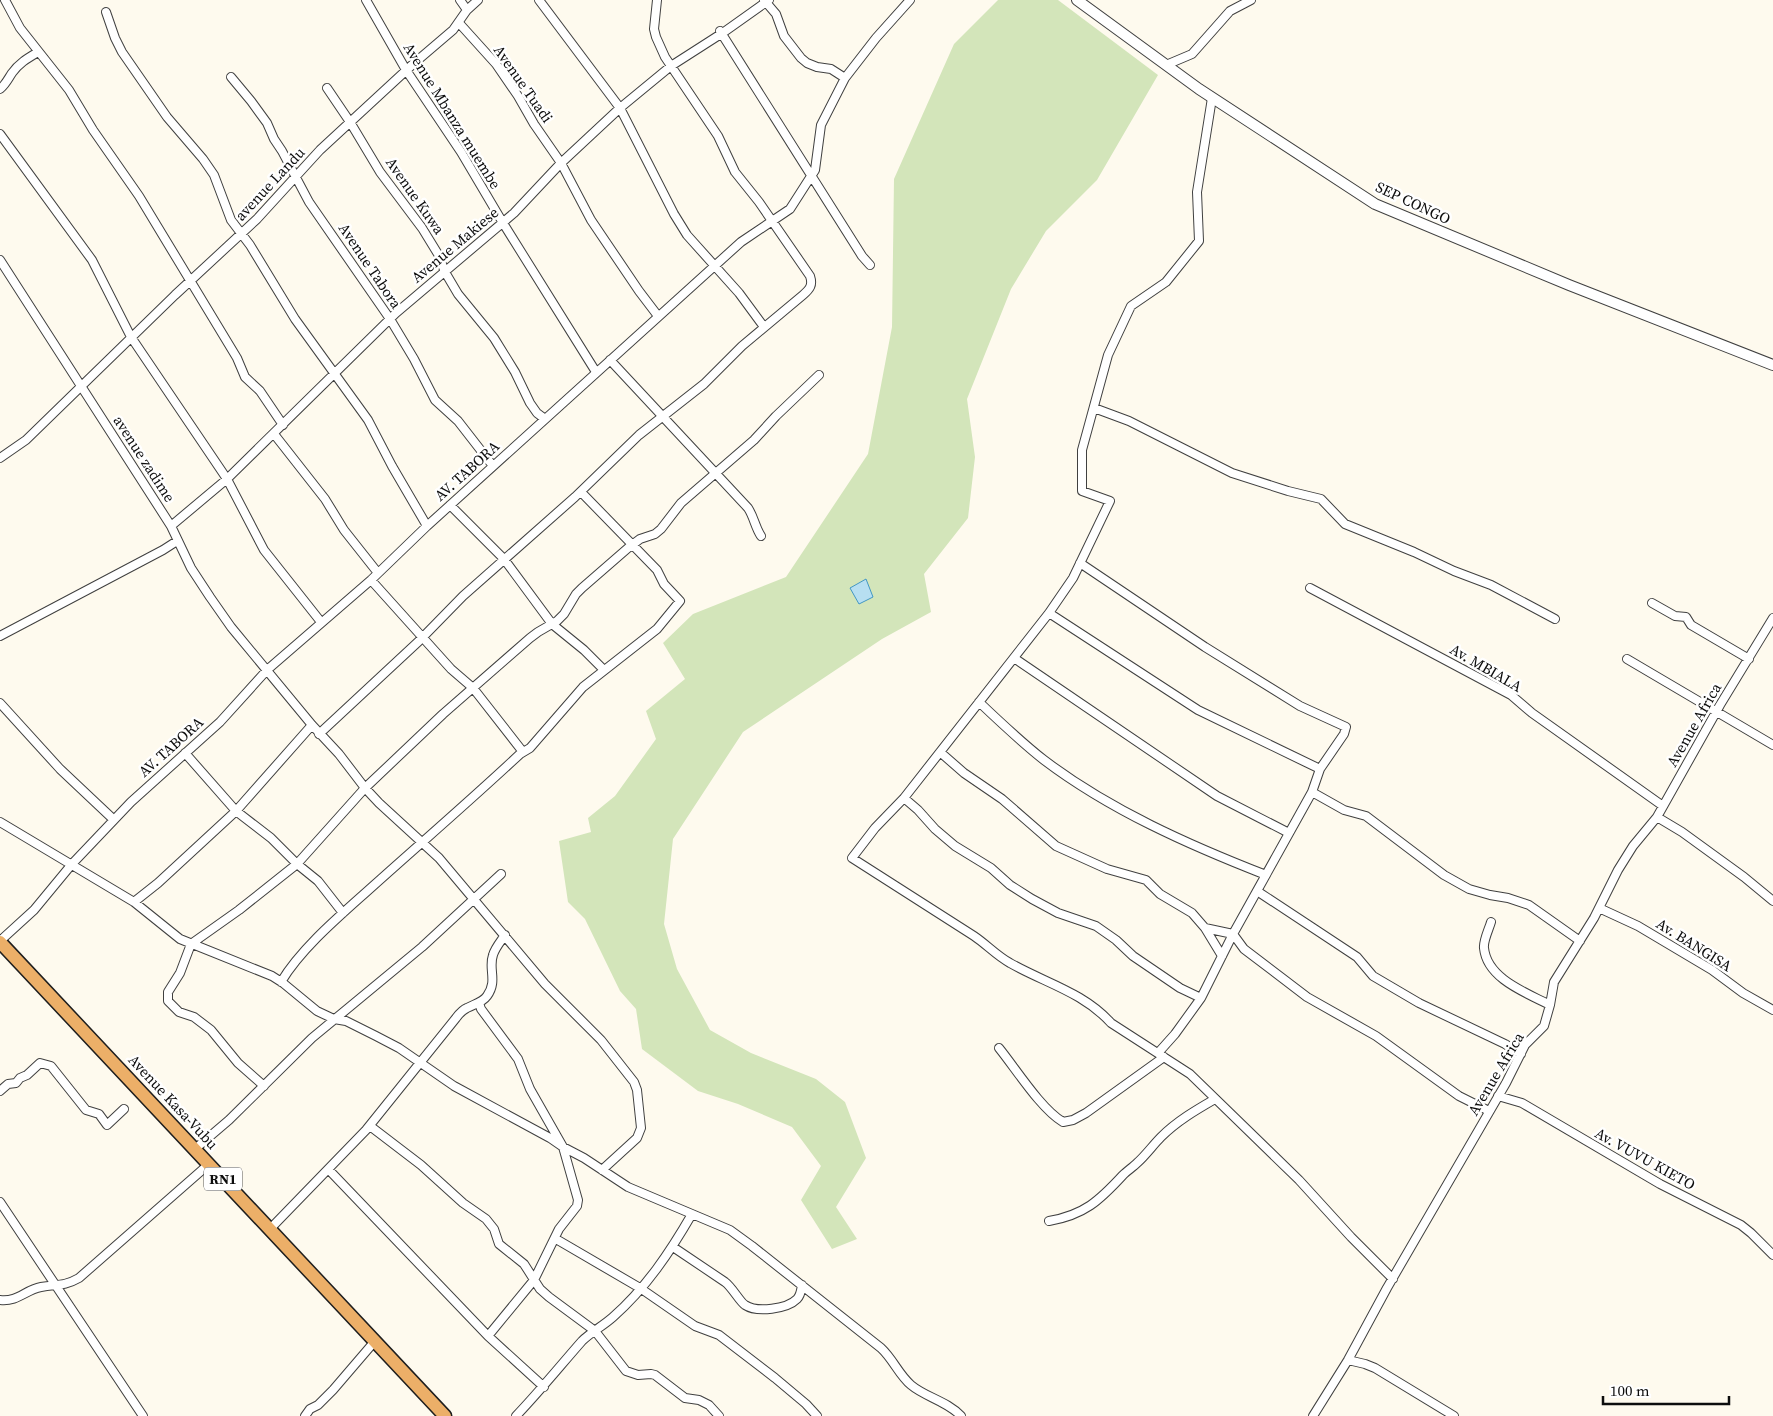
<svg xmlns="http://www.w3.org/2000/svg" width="1773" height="1416" viewBox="0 0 1773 1416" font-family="'Source Serif 4',serif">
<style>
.green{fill:#d3e5ba}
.water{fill:#b7dff1;stroke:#4397c3}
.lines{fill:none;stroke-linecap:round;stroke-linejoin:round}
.minor-casing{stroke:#404040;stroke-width:10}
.tertiary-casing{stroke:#404040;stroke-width:12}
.trunk-casing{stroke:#1e1e1e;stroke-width:15}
.minor{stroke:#fff;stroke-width:8}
.tertiary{stroke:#fff;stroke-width:10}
.trunk{stroke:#ecaf68;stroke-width:12}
.labels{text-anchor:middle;stroke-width:5;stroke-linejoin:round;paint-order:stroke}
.shield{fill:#fff;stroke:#565656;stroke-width:1}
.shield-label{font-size:14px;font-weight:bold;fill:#0d0d0d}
.street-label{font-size:15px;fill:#0d0d0d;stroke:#fff}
</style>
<rect width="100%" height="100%" fill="#fefaee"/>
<!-- green -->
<path class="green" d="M998,0H1058L1158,75L1097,180L1046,231L1011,289L967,399L975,457L968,518L924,574L931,612L882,639L743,732L673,839L664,924L677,969L710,1030L751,1053L816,1079L845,1102L866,1158L836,1207L857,1239L832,1249L801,1200L821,1166L792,1127L738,1104L698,1091L642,1049L636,1009L620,991L585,919L568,902L559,841L591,832L588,818L615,796L656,739L646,711L685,679L663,643L693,614L786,577L868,454L892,327L894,179L954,44Z"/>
<!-- water -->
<path class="water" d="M866,579L873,597L859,604L850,588Z"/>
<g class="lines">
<!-- minor casing -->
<g class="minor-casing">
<path id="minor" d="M5,0L20,28L69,90L93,130L139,196L237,358L245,377L260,391L283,425
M366,0L406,70L461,152L503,223L596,372
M460,0L467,10
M539,0L620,108L674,214L687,235L739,293L764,327
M764,0L776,14L784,36L801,58L807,63L817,67L831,69L845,78
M106,12L115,38L122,52L167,117L203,159L214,175L231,220L250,245L295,319L368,420L392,466L427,526
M459,23L496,64L518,96L534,124L561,163L591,220L639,291L658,316
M720,31L862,256L870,265
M1166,65L1192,54L1230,11L1251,0
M231,77L251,101L267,123L274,139L282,151L309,202L390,319L414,359L435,400L458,421L493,466
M327,88L350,122L380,172L422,228L438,254L445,272L458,294L494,338L515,372L530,403L537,413L545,419
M0,89C6,84 8,79 12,73C19,63 28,58 38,52
M1212,98L1197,192L1199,241L1166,282L1131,306L1108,355L1082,450V491L1110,501L1073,578L1049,613L904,798L875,828L852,858C893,884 933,910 974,936C986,944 997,956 1010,963C1045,983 1083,992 1111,1023L1190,1074L1299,1180L1351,1237L1393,1279
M0,134L92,260L131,337L227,479L264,550L321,622
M0,260L171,526L191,568L210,597L231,627L312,725L339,754L365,788L379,803L439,858L545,984L601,1040L634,1082L637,1090L641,1128L637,1138L602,1170
M610,360L748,508C754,517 755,527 761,536
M1094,408L1129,421L1232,473L1288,491L1321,499L1345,524L1414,552L1454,571L1491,585L1555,619
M274,434L325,499L344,530L378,573
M0,458L26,440L175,295L257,219L320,150L412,65L453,30L467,10L478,0
M450,505L504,559L552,624L584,650L604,670
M171,526L227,479L396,313L514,213L561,163L620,108L671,66L724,32L769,0
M1080,563L1205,647L1300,706L1346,727L1344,734L1320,769L1312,792L1233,934L1201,998L1175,1034L1158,1053
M371,580L451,669L473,688L523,752
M1310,588L1511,695L1532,713L1663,806
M1652,603L1675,616L1686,617L1691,625L1749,659
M1049,613L1198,710L1320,769
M0,636L163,550L177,541
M1014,658L1217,796L1289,833
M1627,659L1773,745
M979,702C1000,722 1021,742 1044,760C1110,810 1189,845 1266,875
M0,703L60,769L113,819
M319,734L419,641L463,596L575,497L639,435L704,384L742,346L803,295C810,289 813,285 810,276L759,202L735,172L718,136L665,57L656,37L654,29L657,0
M940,752L964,773L1002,799L1056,846L1107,869L1146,880L1160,894L1192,913L1205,928L1233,934L1244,949L1307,997L1376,1036L1459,1096L1489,1111
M185,753L236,811L271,838L297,864L318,881L343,913
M1312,792L1344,810L1366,816L1444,875L1469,889L1490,895L1508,898L1529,905L1580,941
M904,798L918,810L935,829L955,846L991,868L1010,885L1032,899L1058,913L1096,926L1116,940L1133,956L1180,988L1201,998
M1657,817L1682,832L1744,877L1773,901
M0,822L134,902L180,939L272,976L283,983L317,1011L334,1019L346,1021L376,1036L399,1048L454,1086L550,1138L563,1147L584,1158L628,1187L730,1230L752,1246L881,1348C893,1359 899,1375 911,1385C925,1397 947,1401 961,1416
M1257,891L1357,957L1373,976L1419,1003L1505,1044L1521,1054
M134,902L158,883L236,811L312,725
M1599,908L1638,926L1712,970L1743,993L1773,1010
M1491,922C1489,929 1483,941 1484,948C1487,979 1527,993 1550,1005
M1205,928L1222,956
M0,941L34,910L72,864L131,802L220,722L267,670L371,580L427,526L741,242L790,209L815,170L821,125L845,78L876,38L910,0
M281,982C302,947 342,914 373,886C422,842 472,799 520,754L530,748L583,687L657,629L680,601L664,584L657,570L581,492
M479,1003L481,1009L518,1059L530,1089L563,1147L578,1200L577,1206L559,1229L534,1280L488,1336
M999,1048C1016,1069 1041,1109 1063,1122L1073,1120L1086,1113L1164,1057
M264,1086L238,1063L211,1030L194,1017L179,1012L168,1001V992L180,973L191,944L239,910L297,864L365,788L443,714L530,638L538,632L557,621L564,614L576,594L582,588L628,548L640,539L655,534L661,529L681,503L754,440L776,416L819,375
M0,1091L8,1084L16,1083L20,1078L27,1075L40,1063L51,1066L86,1110L99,1114L107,1125L124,1109
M1498,1096L1522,1103L1660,1184L1741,1225L1751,1233L1773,1255
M370,1126L421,1165L463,1203L486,1219L494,1229L499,1244L524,1264L540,1289L549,1297L595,1331L626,1371L638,1375L651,1374L655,1375L685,1398L699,1400L709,1405L719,1416
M195,1149L229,1120L312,1038L422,947L501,874
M329,1170L488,1336L544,1387
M0,1202L143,1416
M1049,1221C1084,1215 1099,1201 1123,1175C1127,1171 1133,1167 1137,1163C1146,1155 1153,1145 1161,1137C1177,1121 1196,1110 1215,1099
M270,1229L366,1130L456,1018C459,1014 462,1010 467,1008C474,1004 482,1003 487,996C498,981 488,969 493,955C495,948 501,941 505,935
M556,1239L640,1288L695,1326L719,1335L775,1378L806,1404L817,1416
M673,1247L725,1282C732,1287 740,1302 745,1305C757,1313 787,1309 797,1299C801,1295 801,1290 802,1285
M0,1300C18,1302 25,1290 41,1287C57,1284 63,1287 79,1278L209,1164
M1348,1360L1365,1364L1375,1368L1454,1416
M305,1416L310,1409L318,1405L333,1390L375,1341
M516,1416C539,1392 560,1366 582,1341C591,1332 603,1326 613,1317C646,1288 670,1252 692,1214
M1313,1416L1348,1360L1387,1288L1506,1083L1525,1045L1544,1026L1550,1005L1554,982L1594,918L1618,870L1633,846L1657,817L1720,705L1773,618"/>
</g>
<!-- tertiary casing -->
<g class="tertiary-casing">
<path id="tertiary" d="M1077,0L1199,89L1375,204L1569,285L1773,365"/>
</g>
<!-- trunk casing -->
<g class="trunk-casing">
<path id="trunk" d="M0,942L445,1416"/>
</g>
<!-- minor -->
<use href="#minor" class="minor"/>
<!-- tertiary -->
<use href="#tertiary" class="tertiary"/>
<!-- trunk -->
<use href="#trunk" class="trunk"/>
</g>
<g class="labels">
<!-- shield labels -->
<rect class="shield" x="204" y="1167.5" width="38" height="23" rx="4"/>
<g class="shield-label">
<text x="223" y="1184">RN1</text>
</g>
<!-- street labels -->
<g class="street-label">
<text transform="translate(523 84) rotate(55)" y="5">Avenue Tuadi</text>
<text transform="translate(452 116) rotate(58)" y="5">Avenue Mbanza muembe</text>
<text transform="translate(270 184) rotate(-47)" y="5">avenue Landu</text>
<text transform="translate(415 196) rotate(55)" y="5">Avenue Kuwa</text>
<text transform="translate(1413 203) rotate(25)" y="5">SEP CONGO</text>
<text transform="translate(455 245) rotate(-40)" y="5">Avenue Makiese</text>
<text transform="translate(370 266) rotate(56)" y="5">Avenue Tabora</text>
<text transform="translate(144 459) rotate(57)" y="5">avenue zadime</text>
<text transform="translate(467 471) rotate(-42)" y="5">AV. TABORA</text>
<text transform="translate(1486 668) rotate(30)" y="5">Av. MBIALA</text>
<text transform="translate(1694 725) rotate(-60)" y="5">Avenue Africa</text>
<text transform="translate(171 747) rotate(-42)" y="5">AV. TABORA</text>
<text transform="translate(1694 945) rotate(32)" y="5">Av. BANGISA</text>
<text transform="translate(1496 1074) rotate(-59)" y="5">Avenue Africa</text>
<text transform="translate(173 1102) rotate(47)" y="5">Avenue Kasa-Vubu</text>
<text transform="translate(1645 1159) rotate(29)" y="5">Av. VUVU KIETO</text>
</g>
</g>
<!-- scale -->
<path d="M1603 1396v8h126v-8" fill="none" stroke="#0d0d0d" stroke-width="2.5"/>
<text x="1610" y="1396" font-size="15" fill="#0d0d0d" stroke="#ffffff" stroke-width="4" paint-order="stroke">100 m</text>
</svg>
